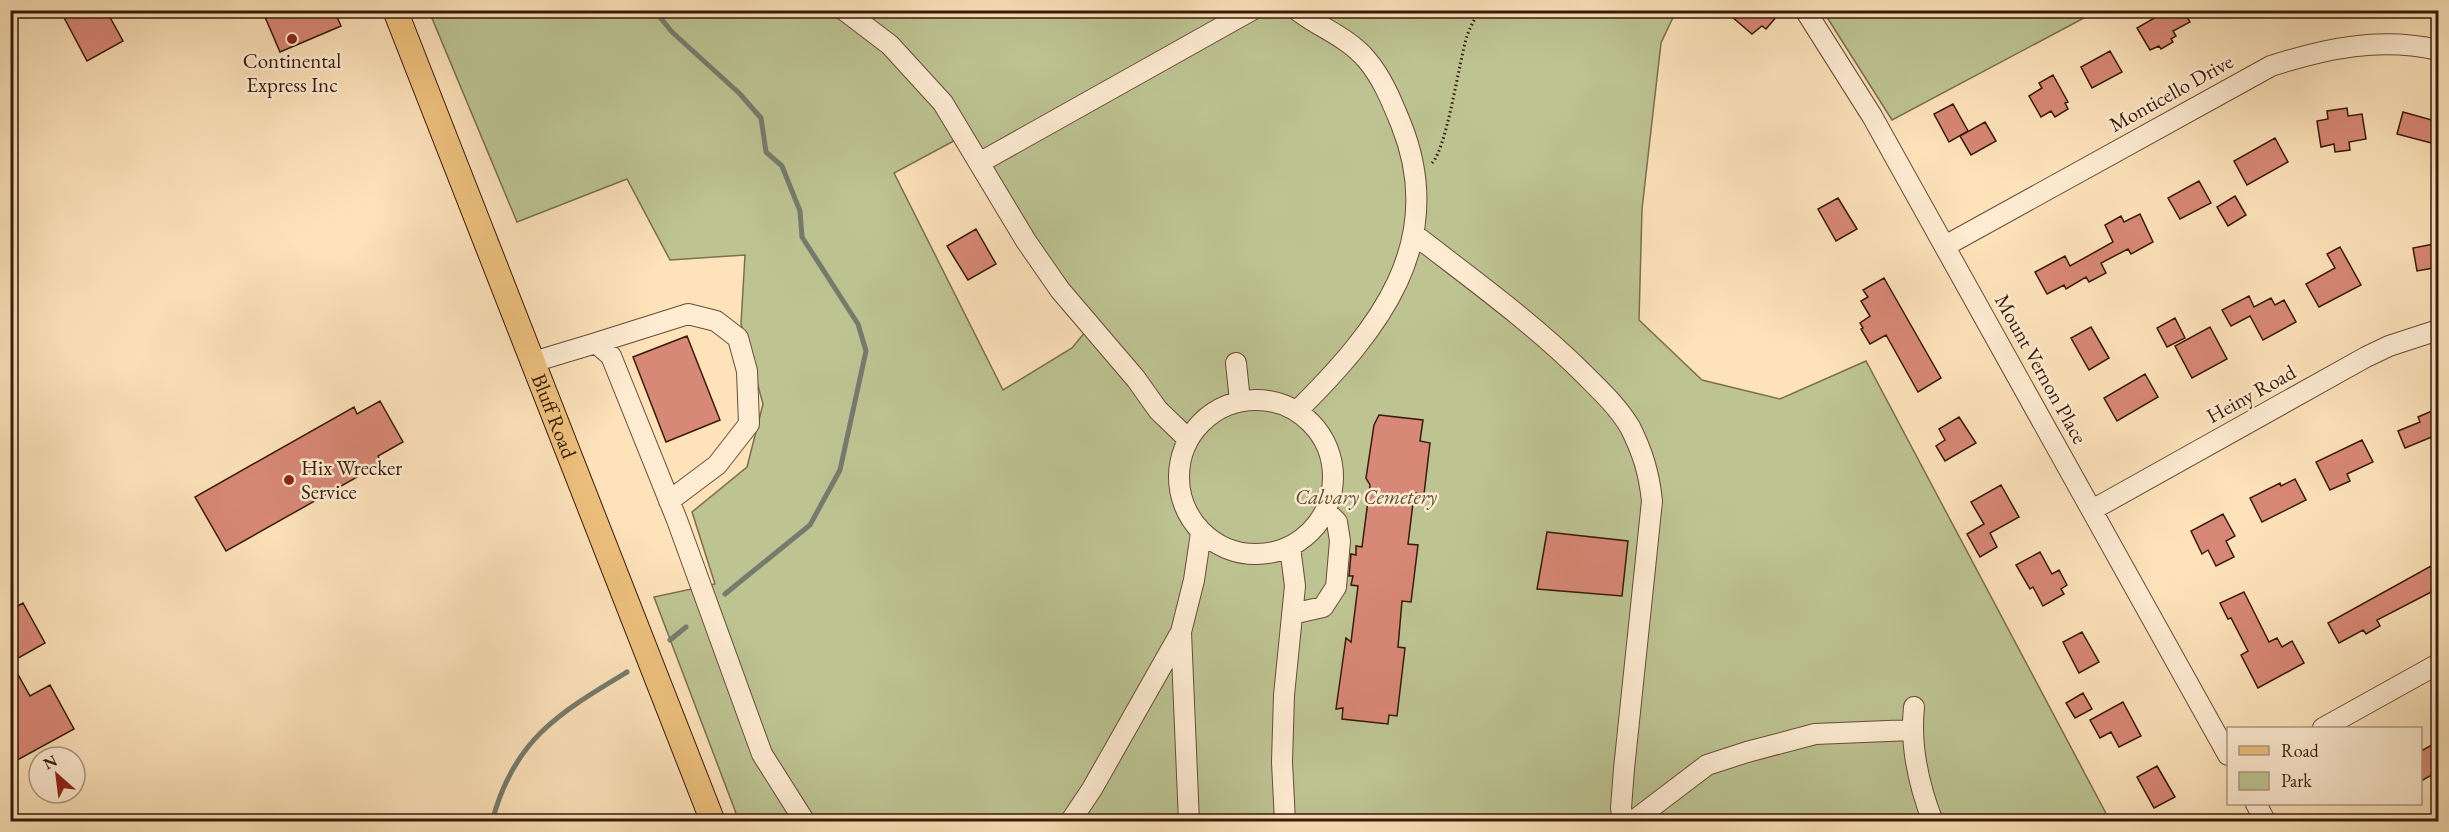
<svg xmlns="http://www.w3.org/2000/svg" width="2449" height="832" viewBox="0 0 2449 832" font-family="'EB Garamond',serif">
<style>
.green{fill:#bdc492;stroke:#7a6f4e;stroke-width:1.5;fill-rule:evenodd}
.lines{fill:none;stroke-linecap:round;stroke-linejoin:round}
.stream{stroke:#757c6e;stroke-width:5}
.building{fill:#d88876;stroke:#371a0a;stroke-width:1.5}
.minor-casing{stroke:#684c36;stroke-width:22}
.major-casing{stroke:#371a0a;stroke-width:26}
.path{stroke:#371a0a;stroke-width:3;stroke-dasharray:1.5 3;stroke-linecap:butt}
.minor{stroke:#feecd2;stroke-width:20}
.major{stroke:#eec17d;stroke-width:24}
.poi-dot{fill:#8f2418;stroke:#feecd2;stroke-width:2}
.labels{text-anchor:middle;stroke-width:5;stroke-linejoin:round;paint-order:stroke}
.poi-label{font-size:21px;fill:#371a0a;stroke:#feecd2}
.street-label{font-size:21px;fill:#371a0a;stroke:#feecd2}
.park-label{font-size:21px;font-style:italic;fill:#5f4d33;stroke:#feecd2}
</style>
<rect width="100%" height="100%" fill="#fde2ba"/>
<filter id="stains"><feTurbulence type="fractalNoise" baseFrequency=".00333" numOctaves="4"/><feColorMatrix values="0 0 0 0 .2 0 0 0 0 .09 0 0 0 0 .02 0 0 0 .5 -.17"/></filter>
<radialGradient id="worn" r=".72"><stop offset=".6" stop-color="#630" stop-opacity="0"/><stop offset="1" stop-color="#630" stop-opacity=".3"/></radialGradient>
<!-- green -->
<path class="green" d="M429,11H1676L1661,43L1642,209L1639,320L1702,380L1780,399L1866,361L2110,821H739L654,597L715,584L692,512L747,467L763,404L741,324L745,255L670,260L627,179L517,222ZM961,137L1090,326L1072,348L1003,390L894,173Z
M1823,11H2097L1892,120Z"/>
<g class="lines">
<!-- stream -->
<path class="stream" d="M654,10L672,32L739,93L761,118L766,152L782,166L800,211L802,237L858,324L866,351L840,470L810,525L725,594
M670,640L686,627
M492,822C513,740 559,713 627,672"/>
</g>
<!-- building -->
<path class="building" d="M60,10H106L123,41L87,61Z
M262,10H334L341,26L280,52Z
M1724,10H1775L1773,13L1777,16L1766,29L1762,26L1752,34Z
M2168,10H2183L2190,22L2173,31L2176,36L2171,39L2173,42L2161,49L2159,46L2150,50L2137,28Z
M2110,51L2122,72L2092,88L2081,67Z
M2053,75L2068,102L2065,103L2068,109L2055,117L2051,111L2041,117L2029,96L2042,88L2039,83Z
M1953,104L1968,131L1949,142L1934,114Z
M2347,108L2348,116L2362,114L2366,139L2349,142L2350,150L2335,152L2334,144L2321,147L2317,121L2328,119L2327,111Z
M2403,112L2439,122V145L2397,134Z
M1985,122L1996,141L1971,155L1960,136Z
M2275,138L2288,162L2247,185L2234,161Z
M2199,181L2211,203L2180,219L2168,198Z
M2235,196L2246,215L2228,226L2217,207Z
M1838,198L1857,229L1836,241L1818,209Z
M2140,214L2153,242L2131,254L2128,249L2101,263L2106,273L2089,282L2086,277L2066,289L2064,285L2047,294L2035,272L2065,256L2070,266L2113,242L2105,225L2121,216L2124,222Z
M976,229L996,264L968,280L947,246Z
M2439,243V267L2417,271L2413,248Z
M2340,247L2361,285L2319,307L2306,284L2335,268L2327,254Z
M1884,278L1941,378L1918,392L1886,335L1870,344L1861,329L1863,328L1860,323L1870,316L1861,301L1868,297L1863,290Z
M2249,296L2254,307L2271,298L2275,305L2284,300L2296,322L2263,340L2250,316L2231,326L2222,310Z
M2175,318L2185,338L2167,347L2157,328Z
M2091,327L2109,358L2089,370L2071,338Z
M2210,327L2227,359L2192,378L2175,346Z
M687,336L720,420L666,442L633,357Z
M2145,374L2158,397L2117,421L2104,398Z
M380,401L403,442L378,456L382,463L226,551L195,497L354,407L357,414Z
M2439,408V434L2405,448L2398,431L2420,422L2418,417Z
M1379,415L1423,420L1420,441L1430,443L1424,494L1416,493L1415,503H1413L1408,544L1418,545L1411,602L1402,601L1398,647L1405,648L1397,716L1389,715L1388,724L1342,719L1343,708L1336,709L1346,638L1351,642L1358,586L1351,585L1353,576H1349L1351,554L1356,555V546L1362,547L1370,485L1366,478L1374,425Z
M1959,417L1976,443L1945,461L1936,446L1945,440L1939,429Z
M2362,440L2373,462L2347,474L2350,481L2330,490L2316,462Z
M2295,479L2306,500L2262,522L2250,498L2280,483L2281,486Z
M2001,485L2019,517L1990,533L1997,547L1980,557L1967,534L1984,524L1971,502Z
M2223,514L2235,536L2226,541L2234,557L2216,566L2208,550L2202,554L2191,531Z
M1547,532L1628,541L1622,596L1537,589Z
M2040,552L2052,574L2059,570L2067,585L2061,589L2064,594L2043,606L2033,587L2030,589L2016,565Z
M2431,566L2439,580V588L2377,620L2380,626L2366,634L2363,630L2339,643L2328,623Z
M2244,592L2269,642L2277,638L2282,647L2292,641L2304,663L2258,688L2241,655L2248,651L2231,618L2228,619L2220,603Z
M23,603L45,643L11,662L30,696L50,685L74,729L10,764V610Z
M2082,632L2099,662L2079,673L2063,642Z
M2083,693L2092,709L2075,718L2066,703Z
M2123,702L2141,736L2119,747L2111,732L2100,738L2090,720Z
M2439,741V771L2421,781V751Z
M2157,766L2175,797L2154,808L2137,777Z"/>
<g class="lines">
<!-- minor casing -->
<g class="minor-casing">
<path id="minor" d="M844,10L890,45L943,103L1026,241L1060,290L1136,379L1158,410L1188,439
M1297,10C1320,28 1348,37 1367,60C1383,79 1392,102 1401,124C1449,243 1378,331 1297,411
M1805,10L1872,116L2228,755
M979,163L1252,10
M1415,235C1473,280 1533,323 1585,375C1601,391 1618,407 1630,427C1643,453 1649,473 1652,501L1624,769L1621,808L1623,822
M1945,246L2271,66C2327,48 2380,37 2438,50
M596,343L688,314L716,321L738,338L747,371L749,424L717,465L669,501
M533,362L596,343L611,356L677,520L762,754L805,822
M1236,363L1240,401
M1179 477a77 77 0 1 1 154 0a77 77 0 1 1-154 0Z
M2092,510L2366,357L2389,346L2438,330
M1292,614L1323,607L1336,587L1340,541L1337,522L1326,511
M1181,632L1189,822
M1914,707C1910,745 1919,786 1933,822
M2323,728L2438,664
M2256,804L2266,822
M1070,822L1092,789L1181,632L1194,580L1201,533
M1285,822L1282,762L1284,695L1295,586L1290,547
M1632,822L1707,765L1747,752L1815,734L1912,730"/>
</g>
<!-- major casing -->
<g class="major-casing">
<g id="major">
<path id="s1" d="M395,10L713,822"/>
</g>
</g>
<!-- path -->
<path class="path" d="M1432,163C1447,148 1459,61 1467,36C1470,27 1475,19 1479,10"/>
<!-- minor -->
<use href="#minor" class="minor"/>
<!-- major -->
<use href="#major" class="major"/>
</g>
<!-- markers -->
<g class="poi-dot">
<circle cx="292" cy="39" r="6"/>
<circle cx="289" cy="480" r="6"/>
</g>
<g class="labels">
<!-- poi labels -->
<g class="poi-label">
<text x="292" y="68">Continental<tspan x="292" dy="24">Express Inc</tspan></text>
<text x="301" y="475" text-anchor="start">Hix Wrecker<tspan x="301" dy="24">Service</tspan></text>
</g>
<!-- street labels -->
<g class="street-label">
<text transform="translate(2171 93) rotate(-29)" y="7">Monticello Drive</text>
<text transform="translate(2041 369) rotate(61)" y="7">Mount Vernon Place</text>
<text transform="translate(2251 394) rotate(-29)" y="7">Heiny Road</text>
<text dy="7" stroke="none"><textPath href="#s1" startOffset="436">Bluff Road</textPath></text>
</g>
<!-- park labels -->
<g class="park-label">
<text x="1366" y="504">Calvary Cemetery</text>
</g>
</g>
<!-- margin -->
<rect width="2449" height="832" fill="none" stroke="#fde2ba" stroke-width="36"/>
<rect x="12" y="12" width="2425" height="808" fill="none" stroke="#371a0a" stroke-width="3"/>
<rect x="18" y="18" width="2413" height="796" fill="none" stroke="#371a0a" stroke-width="1.5"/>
<!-- legend -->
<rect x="2227" y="727" width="195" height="78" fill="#feecd2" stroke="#ae9882" stroke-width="1.5"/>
<rect x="2239" y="746" width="30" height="9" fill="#eec17d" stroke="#ae9882" stroke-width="1.5"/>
<text x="2281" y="757" font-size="18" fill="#371a0a">Road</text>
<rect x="2239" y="772" width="30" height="18" fill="#bdc492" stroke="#ae9882" stroke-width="1.5"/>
<text x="2281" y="787" font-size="18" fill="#371a0a">Park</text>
<!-- north arrow -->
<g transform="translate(57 775) rotate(332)"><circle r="28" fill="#feecd2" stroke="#ae9882" stroke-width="1.5"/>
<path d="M0-4.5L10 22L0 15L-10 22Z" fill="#8f2418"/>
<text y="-9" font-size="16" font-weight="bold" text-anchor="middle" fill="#371a0a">N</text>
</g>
<rect width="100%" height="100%" filter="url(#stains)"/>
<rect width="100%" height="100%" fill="url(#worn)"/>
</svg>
